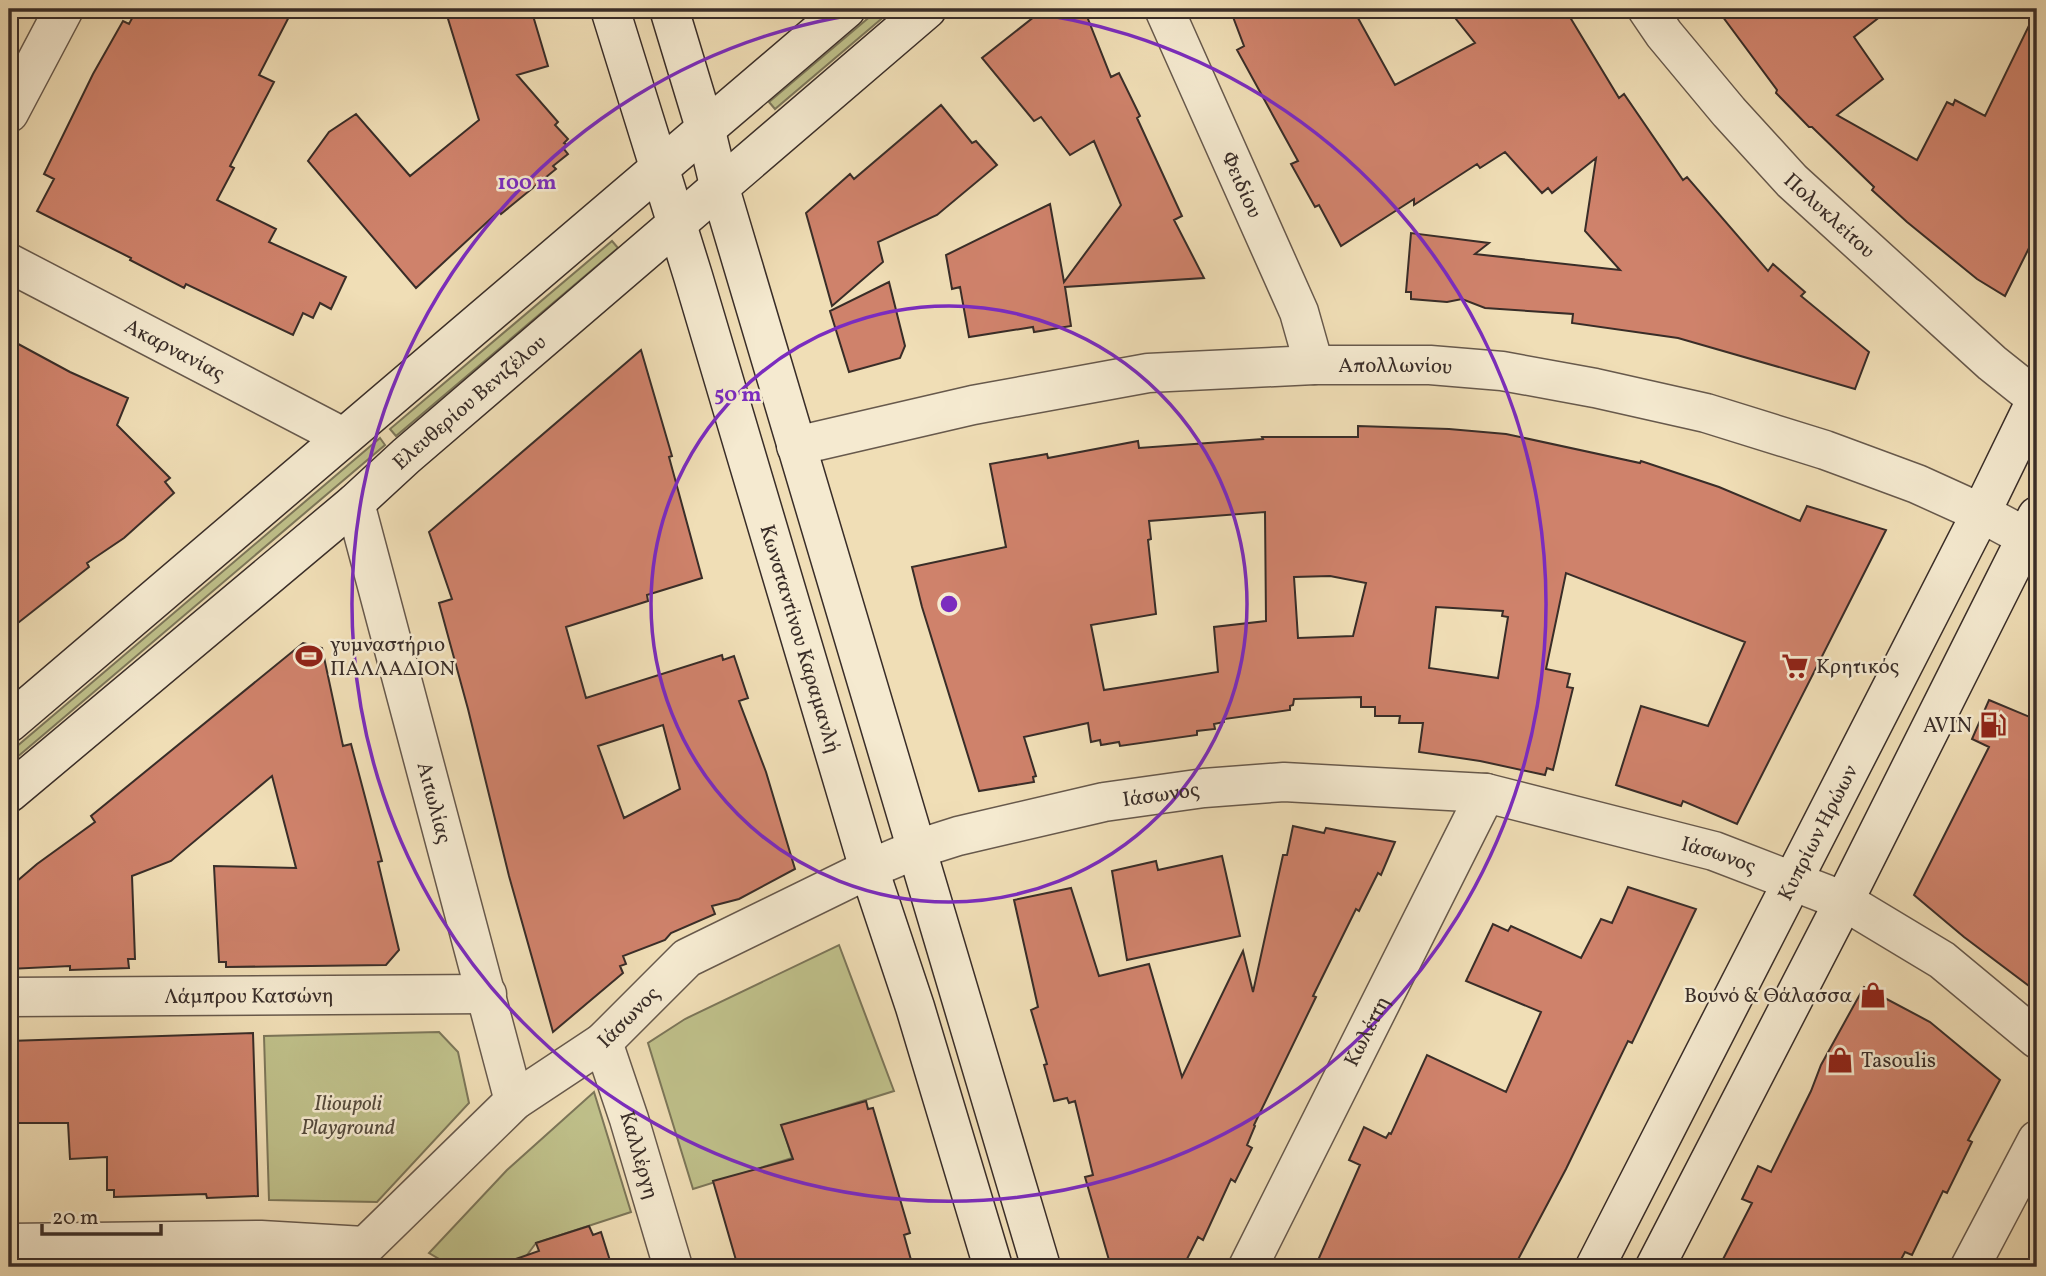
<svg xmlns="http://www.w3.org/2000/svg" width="2046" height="1276" viewBox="0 0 2046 1276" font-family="Vollkorn,serif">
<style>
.green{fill:#bfc08a;stroke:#7c7659;stroke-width:2}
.building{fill:#cf826b;stroke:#392d28;stroke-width:2;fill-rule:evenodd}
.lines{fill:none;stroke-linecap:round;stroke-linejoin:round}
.street-casing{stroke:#67594c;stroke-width:41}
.secondary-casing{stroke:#392d28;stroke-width:41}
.street{stroke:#f5ead0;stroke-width:38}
.secondary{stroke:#f5ead0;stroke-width:38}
.ring{fill:none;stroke:#7b2cbf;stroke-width:3.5}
.labels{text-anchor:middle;stroke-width:5;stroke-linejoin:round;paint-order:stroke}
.street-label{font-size:21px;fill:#392d28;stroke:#f5ead0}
.poi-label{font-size:21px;fill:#392d28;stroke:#f5ead0;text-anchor:start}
.park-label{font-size:21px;font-style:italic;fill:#544a3c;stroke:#f5ead0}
.centre{fill:#7b2cbf;stroke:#f5ead0;stroke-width:3.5}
.ring-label{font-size:21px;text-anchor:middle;font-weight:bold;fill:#7b2cbf;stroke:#f5ead0;stroke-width:5;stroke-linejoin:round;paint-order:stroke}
</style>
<rect width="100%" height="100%" fill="#f0deb6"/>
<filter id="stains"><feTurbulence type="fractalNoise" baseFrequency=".00286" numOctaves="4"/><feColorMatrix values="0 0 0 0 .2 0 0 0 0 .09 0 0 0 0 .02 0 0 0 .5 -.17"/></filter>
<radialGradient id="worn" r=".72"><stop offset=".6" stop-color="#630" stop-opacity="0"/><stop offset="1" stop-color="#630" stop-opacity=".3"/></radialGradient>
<!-- green -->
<path class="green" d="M879,9H893L775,109L769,102Z
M612,241L618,248L396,436L390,429Z
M380,438L385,445L9,764V753Z
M839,945L894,1091L782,1126L792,1158L693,1189L648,1043L685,1019Z
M439,1032L458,1052L469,1103L377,1202L269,1200L264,1036Z
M594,1092L631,1212L536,1243L518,1267H453L429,1253L507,1170Z"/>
<!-- building -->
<path class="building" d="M137,9H293L259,75L274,82L230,166L234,168L217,200L276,229L269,242L346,277L331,309L320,303L313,318L303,313L293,335L186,284L184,288L130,260L131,258L37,211L54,179L44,174L93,74L123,21L129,24Z
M445,9H531L548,66L517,75L558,122L555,125L568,139L564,143L567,145L563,148L568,154L553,166L556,169L501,214L499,211L416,288L308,161L329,132L356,114L410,176L479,120Z
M1044,9H1084L1111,77L1119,73L1140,116L1137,118L1182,216L1174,220L1204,278L1065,287L1071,326L1034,332L1033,327L969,337L960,287L952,289L946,255L1050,204L1064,282L1121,205L1094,141L1070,155L1041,117L1034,121L982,58Z
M1230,9H1353L1395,85L1475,43L1448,9H1565L1619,98L1624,94L1683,180L1687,177L1768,271L1773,264L1805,292L1801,296L1869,352L1855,389L1678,338L1572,323L1573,314L1485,308L1462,299L1447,302L1411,299V292H1406L1411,233L1489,243L1475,254L1620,270L1585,231L1596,158L1552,193L1548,188L1542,193L1505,152L1480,168L1477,164L1414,205V199L1341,246L1319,205L1315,207L1291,164L1298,161L1237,50L1244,46Z
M1717,9H1890L1854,37L1883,79L1837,115L1917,160L1947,102L1953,105L1955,100L1985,116L2037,9V232L2005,296L1977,279L1907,222L1872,190L1874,187L1812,127H1809L1776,93L1777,90Z
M941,105L972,143L976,141L997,165L937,215L878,242L883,262L832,306L806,213L850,174L854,179Z
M889,282L905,346L900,358L849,372L830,311Z
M9,339L70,372L128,398L117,425L170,478L165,482L174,493L124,538L87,563L89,567L9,630Z
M641,350L672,456L669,457L702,578L647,595L648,601L566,627L586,698L722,655L723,660L734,656L748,698L739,701L766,772L795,869L739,899L712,906L715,914L671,933L665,940L623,956L626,964L620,966L623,973L553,1032L509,876L468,709L439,603L452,599L429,532ZM663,725L680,789L624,818L598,746Z
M1358,426L1449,429L1506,434L1640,463L1641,461L1719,487L1800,521L1807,506L1886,530L1737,824L1683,801L1681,806L1616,785L1641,706L1708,726L1745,642L1566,573L1546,669L1570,674L1567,687L1573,688L1553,770L1547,768L1545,775L1480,761L1419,752L1423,723H1399L1400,716H1375V707H1361V697L1294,699L1293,705L1290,706V710L1224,719V722L1214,724L1215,729L1197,731V735L1120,746L1119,742L1101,745L1100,740L1091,742L1088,723L1024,737L1036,776L1033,777L1034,782L979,791L922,607L912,567L1006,547L990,464L1047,454L1048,458L1138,441L1139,448L1263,439L1262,437H1358ZM1265,512L1266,621L1214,627L1218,672L1104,690L1091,625L1156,614L1148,540L1151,539L1149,521ZM1330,576L1366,583L1353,636L1298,638L1294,577ZM1436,607L1503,611L1502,616L1508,617L1498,678L1429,668Z
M303,643L322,648L343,746L351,744L382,861L378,862L399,950L386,965L226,967V962H219L214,866L296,868L272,776L171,861L132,876L135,959H128L129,968L70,970V966L9,969V888L37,864L95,822L91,816Z
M1989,700L2037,720V992L1964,937L1914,895L1989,747L1972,739Z
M1293,826L1324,833L1326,828L1395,842L1381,875L1378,873L1359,911L1356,909L1313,996L1316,997L1254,1125L1255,1126L1247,1145L1252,1148L1235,1182L1231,1179L1203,1240L1198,1237L1183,1267H1111L1085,1177L1093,1175L1075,1101L1069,1103L1067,1098L1054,1101L1044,1065L1047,1064L1031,1010L1038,1007L1014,900L1071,888L1099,976L1149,964L1182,1077L1243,951L1253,992L1283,855H1287Z
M1222,856L1240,936L1127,960L1112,871L1156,861L1158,870Z
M1628,887L1696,909L1632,1043L1628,1041L1566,1169L1514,1267H1315L1360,1165L1349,1160L1364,1127L1386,1138L1389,1133L1391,1134L1427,1055L1506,1092L1541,1012L1466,981L1493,924L1508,931L1511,926L1581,958L1601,919L1612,923Z
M1864,987L1930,1022L2000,1080L1968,1140L1972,1142L1947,1193L1943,1191L1912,1255L1905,1252L1897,1267H1719L1752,1203L1742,1199L1758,1166L1771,1172L1811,1091L1821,1065Z
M253,1033L258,1196L207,1198L206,1194L114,1197V1190H107V1157L70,1159L68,1123H9V1041Z
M866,1101L868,1109L873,1108L910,1233L904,1235L913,1267H738L713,1181L793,1159L781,1125Z
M589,1226L593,1235L601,1232L612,1267H514L513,1260L539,1251L536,1243Z"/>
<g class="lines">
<!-- street casing -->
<g class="street-casing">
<g id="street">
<path id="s1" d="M1164,9L1299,312L1314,365"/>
<path id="s2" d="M1647,9L1664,34L1729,112L1792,181L1992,363L2037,399"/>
<path d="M9,113L64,9"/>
<path id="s3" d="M9,263L343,437"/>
<path id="s4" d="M796,446L973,405L1148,373L1314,365H1430L1502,371L1595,388L1706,413L1825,450L1917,484L1981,513L2037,543"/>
<path id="s5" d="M355,503L514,1101"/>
<path id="s6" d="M9,997L487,994"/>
<path id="s7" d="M603,1042L629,1119L673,1267"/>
<path d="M9,1243L261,1240L364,1246"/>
<path id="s8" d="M344,1267L514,1101L603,1042L687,958L869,869L917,849L958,836L1104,802L1204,788L1284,782L1486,793L1714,851L1844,901L1942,960L2037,1039"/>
<path id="s9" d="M1248,1267L1486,793"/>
<path d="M1970,1267L2037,1140"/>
</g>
</g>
<!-- secondary casing -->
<g class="secondary-casing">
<g id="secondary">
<path id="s10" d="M610,9L693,276L869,869L915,1007L993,1267"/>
<path d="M669,9L706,131L719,185L1041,1267"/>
<path d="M9,723L846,9"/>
<path id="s11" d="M9,793L355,503L406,456L927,9"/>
<path id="s12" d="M1595,1267L1981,513L2037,398"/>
<path d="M1655,1267L1844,901L2037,516"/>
</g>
</g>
<!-- street -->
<use href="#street" class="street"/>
<!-- secondary -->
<use href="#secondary" class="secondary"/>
</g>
<!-- distance rings -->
<g class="ring">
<circle cx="949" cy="604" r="298"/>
<path d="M996 9A597 597 0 1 1 902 9"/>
</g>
<!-- icons -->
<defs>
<g id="stadium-bare" transform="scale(2.1)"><path d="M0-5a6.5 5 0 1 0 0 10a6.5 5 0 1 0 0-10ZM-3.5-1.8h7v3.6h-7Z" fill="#8f2418" stroke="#f5ead0" stroke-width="2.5" paint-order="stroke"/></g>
<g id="supermarket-bare" transform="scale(2.1)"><path d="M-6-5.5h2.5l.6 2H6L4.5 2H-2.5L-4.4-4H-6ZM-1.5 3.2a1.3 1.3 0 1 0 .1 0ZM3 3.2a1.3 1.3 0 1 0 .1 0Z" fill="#8f2418" stroke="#f5ead0" stroke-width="2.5" paint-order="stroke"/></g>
<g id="fuel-bare" transform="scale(2.1)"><path d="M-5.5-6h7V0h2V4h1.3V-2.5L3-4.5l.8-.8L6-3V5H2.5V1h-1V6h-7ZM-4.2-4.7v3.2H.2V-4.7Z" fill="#8f2418" stroke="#f5ead0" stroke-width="2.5" paint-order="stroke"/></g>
<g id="shop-bare" transform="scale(2.1)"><path d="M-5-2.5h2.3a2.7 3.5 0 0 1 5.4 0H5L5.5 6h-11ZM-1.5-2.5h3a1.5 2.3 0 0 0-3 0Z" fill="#8f2418" stroke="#f5ead0" stroke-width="2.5" paint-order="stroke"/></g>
</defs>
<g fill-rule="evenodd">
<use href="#stadium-bare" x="309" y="656"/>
<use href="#supermarket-bare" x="1795" y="666"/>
<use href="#fuel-bare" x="1993" y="725"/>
<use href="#shop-bare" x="1873" y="995"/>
<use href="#shop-bare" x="1840" y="1060"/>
</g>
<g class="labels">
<!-- street labels -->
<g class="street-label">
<text dy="7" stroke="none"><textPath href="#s1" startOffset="192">Φειδίου</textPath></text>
<text dy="7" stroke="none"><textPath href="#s2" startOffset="276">Πολυκλείτου</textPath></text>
<text dy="7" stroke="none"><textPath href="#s3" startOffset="187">Ακαρνανίας</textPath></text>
<text dy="7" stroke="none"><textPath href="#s4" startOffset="607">Απολλωνίου</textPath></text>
<text dy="7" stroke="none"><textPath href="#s11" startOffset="604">Ελευθερίου Βενιζέλου</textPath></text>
<text dy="7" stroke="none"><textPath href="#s10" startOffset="658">Κωνσταντίνου Καραμανλή</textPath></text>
<text dy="7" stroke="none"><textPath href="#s8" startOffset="968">Ιάσωνος</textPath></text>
<text dy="7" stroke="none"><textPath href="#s5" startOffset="310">Αιτωλίας</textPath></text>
<text dy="7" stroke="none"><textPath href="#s12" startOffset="488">Κυπρίων Ηρώων</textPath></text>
<text dy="7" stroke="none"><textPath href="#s8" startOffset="1535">Ιάσωνος</textPath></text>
<text dy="7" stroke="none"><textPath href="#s6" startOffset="240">Λάμπρου Κατσώνη</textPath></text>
<text dy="7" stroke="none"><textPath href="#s8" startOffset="380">Ιάσωνος</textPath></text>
<text dy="7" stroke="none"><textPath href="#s9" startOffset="264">Κωλέττη</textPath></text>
<text dy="7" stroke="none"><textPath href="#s7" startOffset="119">Καλλέργη</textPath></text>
</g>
<!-- poi labels -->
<g class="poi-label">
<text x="330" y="651">γυμναστήριο<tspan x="330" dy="24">ΠΑΛΛΑΔΙΟΝ</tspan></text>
<text x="1816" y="673">Κρητικός</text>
<text x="1972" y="732" text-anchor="end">AVIN</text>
<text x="1852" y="1002" text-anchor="end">Βουνό &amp; Θάλασσα</text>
<text x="1861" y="1067">Tasoulis</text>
</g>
<!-- park labels -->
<g class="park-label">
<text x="348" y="1110">Ilioupoli<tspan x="348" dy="24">Playground</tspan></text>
</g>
</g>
<circle cx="949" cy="604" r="10" class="centre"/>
<g class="ring-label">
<text x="527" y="189">100 m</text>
<text x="738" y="401">50 m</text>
</g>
<!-- margin -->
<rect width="2046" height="1276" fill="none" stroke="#f0deb6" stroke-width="35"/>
<rect x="10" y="10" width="2025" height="1255" fill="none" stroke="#392d28" stroke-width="3.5"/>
<rect x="18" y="18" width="2011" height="1241" fill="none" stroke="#392d28" stroke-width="2"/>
<!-- scale -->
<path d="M42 1224v10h119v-10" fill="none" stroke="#392d28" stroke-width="3.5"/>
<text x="52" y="1224" font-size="21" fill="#392d28" stroke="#f5ead0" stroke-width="5" paint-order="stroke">20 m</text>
<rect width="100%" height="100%" filter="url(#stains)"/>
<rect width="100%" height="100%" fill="url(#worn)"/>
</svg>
